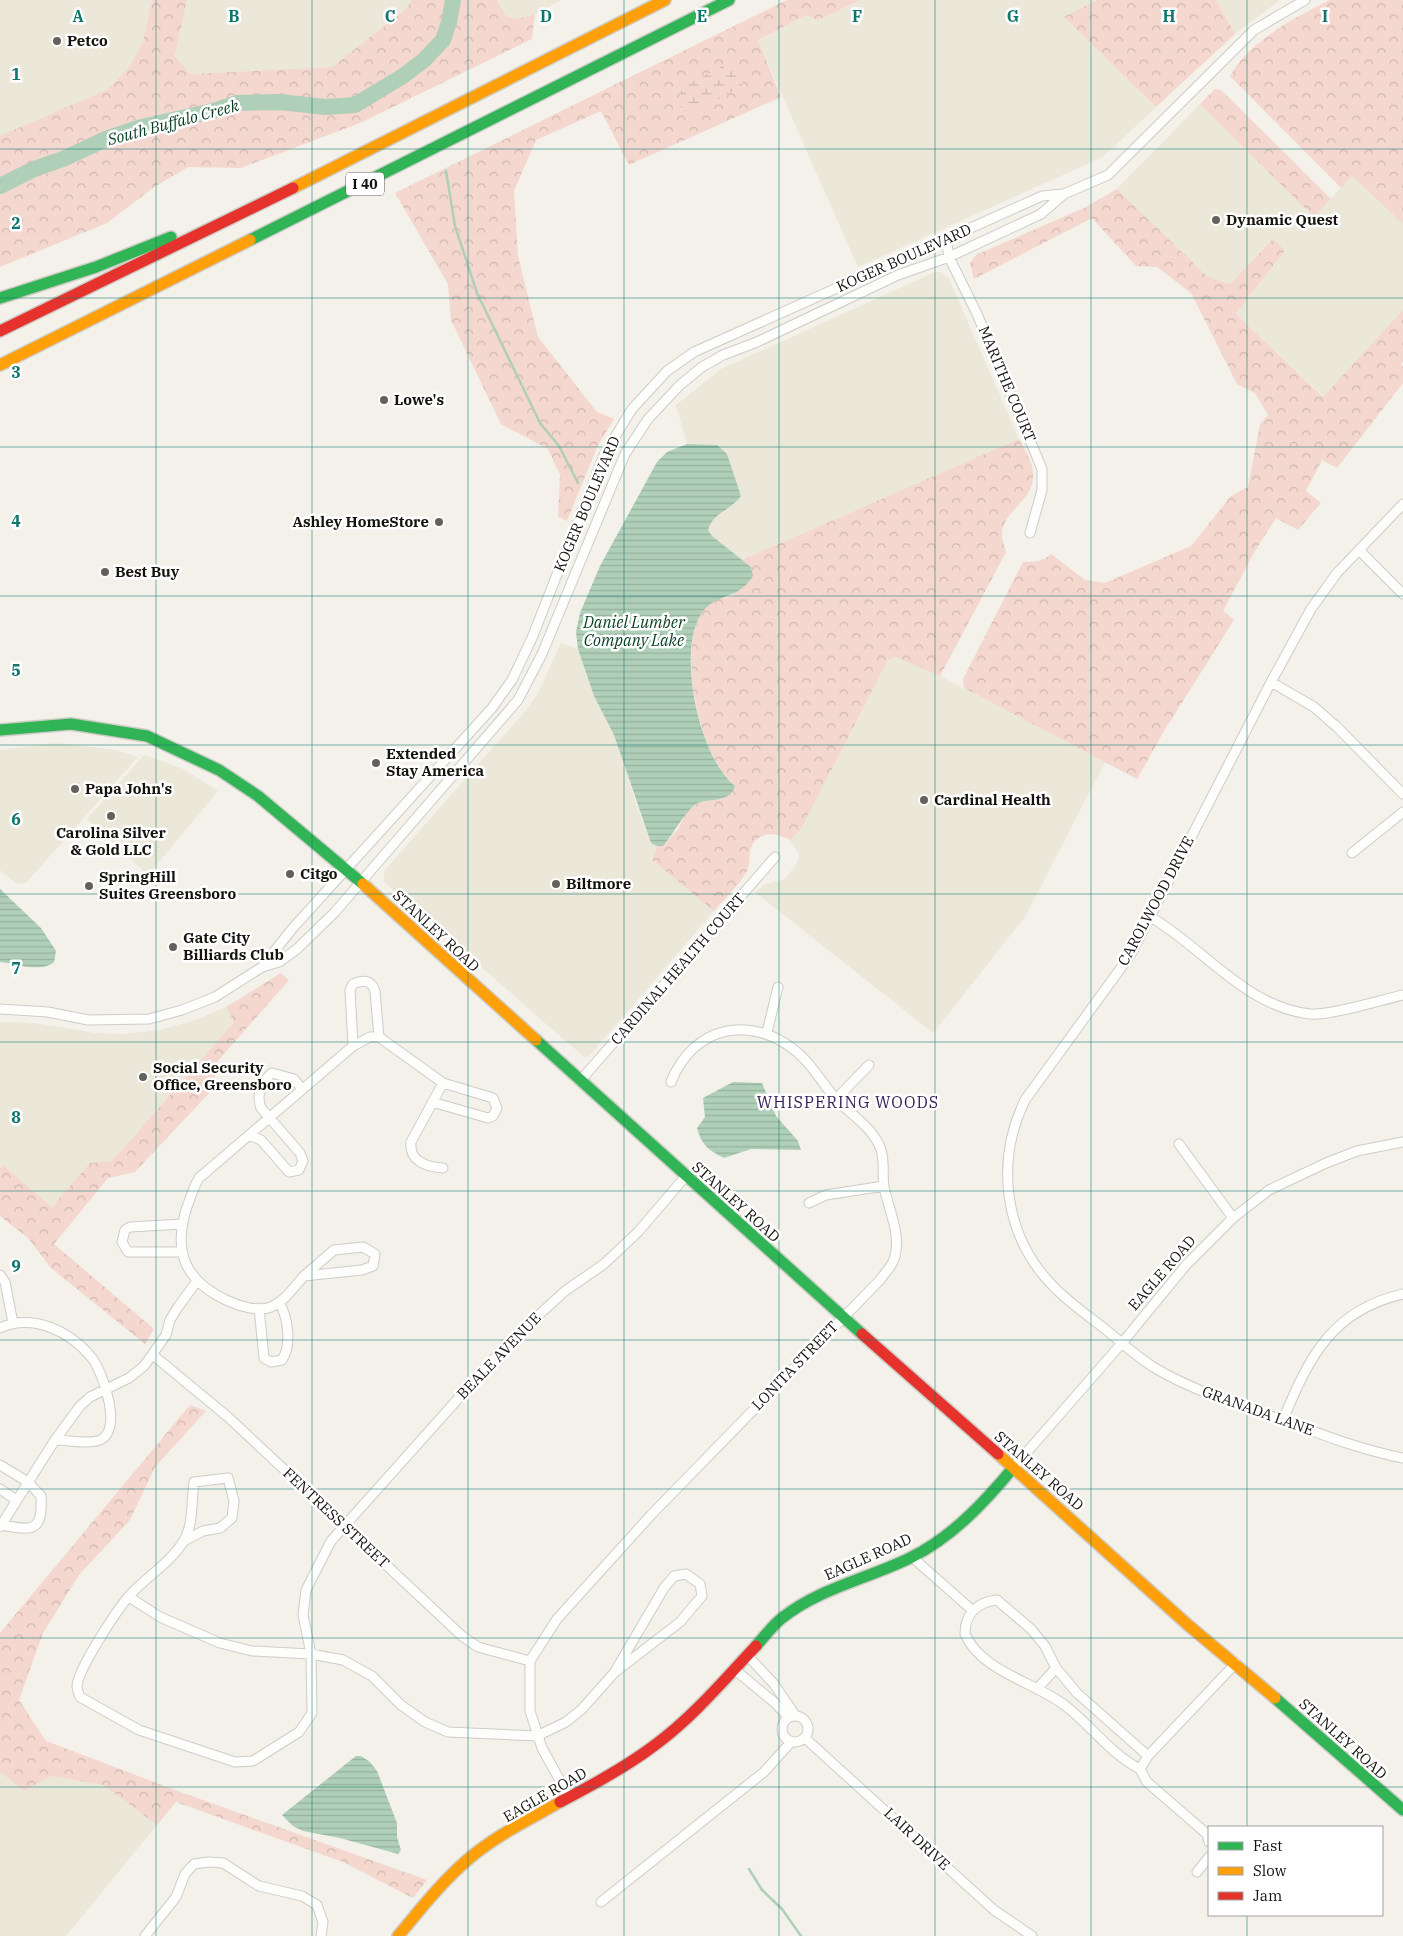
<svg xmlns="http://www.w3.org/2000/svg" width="1403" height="1936" viewBox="0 0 1403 1936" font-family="'IBM Plex Serif',serif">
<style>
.built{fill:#ebe7d9}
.forest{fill:url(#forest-crowns)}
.wetland{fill:url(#wetland-marsh)}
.water{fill:url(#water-rules)}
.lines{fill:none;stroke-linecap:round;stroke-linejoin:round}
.stream{stroke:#b0cfb8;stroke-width:2.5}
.river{stroke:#b0cfb8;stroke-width:16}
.street-casing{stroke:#ceccc6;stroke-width:11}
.fast-casing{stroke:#ceccc6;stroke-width:14}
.slow-casing{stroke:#ceccc6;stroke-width:14}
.jam-casing{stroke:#ceccc6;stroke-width:14}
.street{stroke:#fdfdfc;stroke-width:9}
.fast{stroke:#30b455;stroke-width:11}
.slow{stroke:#ff9f0a;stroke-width:11}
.jam{stroke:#e5322d;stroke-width:11}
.grid{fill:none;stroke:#0f766e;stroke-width:1;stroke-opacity:0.55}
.poi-dot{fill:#62615c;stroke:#fff;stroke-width:2}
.labels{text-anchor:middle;stroke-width:5;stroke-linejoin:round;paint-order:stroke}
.shield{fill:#fff;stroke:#5a5a57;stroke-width:1}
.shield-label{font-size:14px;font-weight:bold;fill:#14130f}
.poi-label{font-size:15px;font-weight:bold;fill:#14130f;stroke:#fff;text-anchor:start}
.street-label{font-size:15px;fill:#14130f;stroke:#fff}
.water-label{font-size:16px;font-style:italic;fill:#073f23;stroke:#fff}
.neighbourhood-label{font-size:16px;letter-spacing:1px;fill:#352059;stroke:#fff}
.grid-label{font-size:16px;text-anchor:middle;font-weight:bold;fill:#0f766e;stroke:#fff;stroke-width:5;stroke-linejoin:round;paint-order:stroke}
</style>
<defs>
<pattern id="forest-crowns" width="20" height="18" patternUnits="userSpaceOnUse" patternTransform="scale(1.25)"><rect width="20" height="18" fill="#f4d7ce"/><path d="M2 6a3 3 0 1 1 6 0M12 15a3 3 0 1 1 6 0" fill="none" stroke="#d0b8b0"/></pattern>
<pattern id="wetland-marsh" width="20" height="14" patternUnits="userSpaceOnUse" patternTransform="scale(1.25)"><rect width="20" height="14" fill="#f4d7ce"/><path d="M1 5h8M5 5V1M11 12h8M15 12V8" fill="none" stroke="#d0b8b0"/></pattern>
<pattern id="water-rules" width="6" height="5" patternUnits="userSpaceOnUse" patternTransform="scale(1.25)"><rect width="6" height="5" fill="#b0cfb8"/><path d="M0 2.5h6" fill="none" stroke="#96b19d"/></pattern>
</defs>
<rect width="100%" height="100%" fill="#f3f1ea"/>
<!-- built -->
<path class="built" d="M0,0H152L143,42L127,70L106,90L0,136Z
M187,0H412L407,8L332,67L190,74L175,57Z
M497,0H561L535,14L517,19L506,16Z
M861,0H1097L1064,17L1156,107L1103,157L858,267L758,41L806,15L818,20Z
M1216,0H1280L1235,34Z
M1200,104L1314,216L1352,176L1403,224V310L1324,397L1236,314L1285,250L1273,239L1230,284L1208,277L1117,189Z
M935,272H941L948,277L1019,439L742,560L712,536L708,530L710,522L717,515L736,503L741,496L727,454L717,445L687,444L676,405L721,369Z
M561,643L578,649L594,696L614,735L637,807L651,843L657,846L652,860L714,911L588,1057H584L384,882V877L385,870L527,709L538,693Z
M896,657L940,676L1105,762L1025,917L933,1033L755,892L766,884L785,879L797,863L799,854L790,840L801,829L888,660Z
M56,743L116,750L138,757L26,883L17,884L0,870V750Z
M144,755L181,768L218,791L148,875L87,819Z
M226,1007L234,1022L112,1161L90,1163L52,1207L3,1165L0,1168V1022L35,1023L95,1033L125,1034L160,1030L195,1020Z
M0,1772L24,1791L51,1776L103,1785L157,1825L66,1936H0Z"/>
<!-- forest -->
<path class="forest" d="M152,0H187L175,56L190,74L332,67L407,8L412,0H497L506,16L517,19L535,14L532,39L360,123L241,168L188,167L154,187L107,223L0,267V136L106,90L127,70L143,42Z
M787,0H861L818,20L806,15L758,40L781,97L629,165L601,111L536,140L514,191L518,256L538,337L597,412L614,419L598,445L567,521L558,517L560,475L548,449L501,424L451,320L448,284L395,193Z
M1097,0H1216L1235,34L1156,107L1064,17Z
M1330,0H1403V224L1352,176L1341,188L1230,76C1249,41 1296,17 1330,0Z
M1215,89L1221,90L1331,199L1314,217L1200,104Z
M1117,189L1208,277L1230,284L1273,239L1285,250L1236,314L1323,397L1403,310V361L1401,365L1403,367V383L1337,468L1322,460L1306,491L1321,503L1298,530L1276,518L1255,551L1223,611L1234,620L1164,731L1137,779L964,688L963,679L1023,562C1035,562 1042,562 1051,554L1085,580L1105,583L1191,546L1231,496L1248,487L1260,424L1268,415L1255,393L1237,384L1191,293L1157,267L1136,266L1092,218L974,279L970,264L973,258L978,254L1084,208Z
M1019,439C1024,449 1032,461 1033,472C1036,502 1000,510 1002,537C1002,542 1005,547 1006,552L940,676L896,657L888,660L801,829L790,840C776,831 754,831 750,852C749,858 750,865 747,871C739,886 725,898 714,911L652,860L657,846H663L678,829L687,812L697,803L725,798L735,786C699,756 671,638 710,603C715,599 725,598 732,596L751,567L742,560Z
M281,973L289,980L217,1062L213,1089L135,1172L108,1178L54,1244L154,1329L145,1344L51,1268L28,1238L0,1216V1168L3,1165L52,1207L90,1163L112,1161L234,1022L226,1007Z
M190,1405L206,1411L155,1467L130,1520L79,1575L43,1633L19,1700L46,1741L183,1793L427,1880L413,1898L343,1862L176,1802L157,1825L103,1785L51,1776L24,1791L0,1772V1633Z"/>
<!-- wetland -->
<path class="wetland" d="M729,63L737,66L743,79L742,86L695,112L684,111L677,101L683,87Z"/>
<!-- water -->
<path class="water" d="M687,444L717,445L727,454L741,496C732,510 713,512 708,530L712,536L751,567L753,576C737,602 713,592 700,616C677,656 700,758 735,786C730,803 711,798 698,803C688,807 672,836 663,846H657L651,843L614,735L594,696L578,649L576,632L580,613L600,566L657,462L667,452Z
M0,889L41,928L56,951L54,962C41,973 16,964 0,962Z
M733,1082L762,1083L776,1116L798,1141L801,1150L751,1149L724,1158C709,1151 701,1144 697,1128L705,1117L703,1098Z
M356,1756H361L370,1762L377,1771L397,1823V1837L401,1850L398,1854L340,1838L303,1831L293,1826L282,1815Z"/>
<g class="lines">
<!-- stream -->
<path class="stream" d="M446,171L455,226L477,293L540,423L559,446L578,483
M749,1869L762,1890L782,1909L801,1936"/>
<!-- river -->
<path class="river" d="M0,186L34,169L63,159L108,138L141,127L213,111L237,103L280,102L325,107L355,105L403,76L424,60L443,40L449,22L453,0"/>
<!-- street casing -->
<g class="street-casing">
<path id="street" d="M946,239L949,257L977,314L1042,469V490L1030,533
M1403,504L1337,573L1311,609L1271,682L1131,954L1025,1100C995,1162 1004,1235 1052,1285C1068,1302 1087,1315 1105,1329C1121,1342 1137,1357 1155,1368C1195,1392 1241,1405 1285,1421C1323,1435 1362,1450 1403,1458
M1359,550L1403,594
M1271,682L1314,707L1337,727L1403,794
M1352,853L1403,812
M1149,916C1202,946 1245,1007 1310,1014C1330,1016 1381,1000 1403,995
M262,967L292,929L492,708L512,680L532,638L604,455L632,409L667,371L694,352L1042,196L1064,194L1108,175L1254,30L1305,0
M0,1009L48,1012L88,1020L149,1019L182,1010L215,997L262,967L279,962L297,949L335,912L518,700L542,654L625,454L648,419L680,385L702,367L723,355L757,342L898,275L949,257L1041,214L1064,194
M767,1032L778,987
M353,1046L350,990L353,984C363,980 371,979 375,991L379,1037
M580,1081L775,857
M443,1083L411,1142C409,1161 426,1167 443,1168
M836,1099L869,1065
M249,1135L261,1140L289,1172L299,1170L303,1161L300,1153L261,1108C256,1095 261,1082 272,1073L294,1079L302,1089
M1179,1144L1233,1218
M809,1203L826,1195L884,1186
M363,1247L375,1254L373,1266L362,1270L304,1276L334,1250Z
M181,1252H128L122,1242L125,1230L130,1227L182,1224
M0,1275L5,1282L13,1323
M304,1276C294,1287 285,1301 271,1307C258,1312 238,1306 226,1300C186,1281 173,1253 186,1210C190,1199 193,1188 199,1178L353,1046L370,1037H379L443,1083L493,1098L497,1108L493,1116L488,1118L432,1102
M259,1308L264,1358L271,1362L282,1360C292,1345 288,1317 279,1302
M0,1328C33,1313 70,1331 92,1358C103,1373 125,1434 97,1441C85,1444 67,1440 55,1440
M153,1355L228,1417L462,1636L478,1647L530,1661
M1283,1420C1309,1357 1332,1310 1403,1294
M0,1465L28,1482L41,1496C43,1532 33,1531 2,1525
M1013,1468L1122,1343L1186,1265L1233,1218L1269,1190L1326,1163L1357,1151L1403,1142
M0,1489L16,1500
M0,1527L55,1440L80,1406L90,1397L129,1378L144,1366L166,1335L170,1320L178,1307L197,1281
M184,1541L203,1531L220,1528L232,1518L234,1501L228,1478L194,1482C191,1501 194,1525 183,1542C170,1563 145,1578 129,1596C117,1610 78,1669 77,1686C77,1689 79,1694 80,1697L139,1730L235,1762L253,1761L299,1732L312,1713L311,1654L303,1615L306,1590L331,1541L507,1344L565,1291L604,1264L638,1232L685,1177
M912,1557L972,1610
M129,1597L160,1617L220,1643L252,1651L311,1654L343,1660L372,1676L401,1705L425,1722L448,1732L537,1736L566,1722L582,1709L614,1673L680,1622L702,1596L700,1584L686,1574L674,1576L664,1588L614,1673
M747,1655L774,1684L795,1715
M734,1669L775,1703L788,1717
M1037,1689L1056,1668
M782 1729a13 13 0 1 1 26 0a13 13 0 1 1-26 0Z
M805,1738L994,1910L1032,1936
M1140,1769C1112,1755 1091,1726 1067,1707C1038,1683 981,1672 965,1634C965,1614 977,1602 997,1600L1031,1629L1045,1646L1056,1668L1077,1693L1148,1756
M569,1797L542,1748L530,1711V1661L557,1619L651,1515L880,1280C884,1274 890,1268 893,1262C903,1238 889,1211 884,1187C882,1175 885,1161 881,1150C874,1128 851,1115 836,1099C823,1085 813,1065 797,1052C751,1014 694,1025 671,1082
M1209,1842L1207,1834L1147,1782L1140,1769L1148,1756L1236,1663
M1197,1872L1209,1857
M601,1902L764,1772L791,1742
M145,1936L176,1897L185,1874L194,1864L209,1862L223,1863L259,1886L302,1896L317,1905L323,1922L321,1936"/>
</g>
<!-- fast casing -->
<g class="fast-casing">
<path id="fast" d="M250,240L729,0
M0,298L96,267L171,237
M0,730L71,724L147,736L219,770L258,796L363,884
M536,1040L862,1334
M756,1646C764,1637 772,1626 782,1618C820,1588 867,1579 910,1558C951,1538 984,1503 1013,1468
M1275,1698L1403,1810"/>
</g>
<!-- slow casing -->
<g class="slow-casing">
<path id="slow" d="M293,188L665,0
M0,365L250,240
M363,884L536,1040
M998,1454L1188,1625L1275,1698
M398,1936C420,1910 440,1884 465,1862C493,1837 528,1820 560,1802"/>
</g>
<!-- jam casing -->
<g class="jam-casing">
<path id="jam" d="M0,331L293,188
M862,1334L998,1454
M560,1802C593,1785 626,1767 655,1745C693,1717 724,1680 756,1646"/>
</g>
<!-- street -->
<use href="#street" class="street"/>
<!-- fast -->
<use href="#fast" class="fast"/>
<!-- slow -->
<use href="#slow" class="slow"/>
<!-- jam -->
<use href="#jam" class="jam"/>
</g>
<!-- grid -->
<path class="grid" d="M156,0V1936M312,0V1936M468,0V1936M624,0V1936M779,0V1936M935,0V1936M1091,0V1936M1247,0V1827M0,149H1403M0,298H1403M0,447H1403M0,596H1403M0,745H1403M0,894H1403M0,1042H1403M0,1191H1403M0,1340H1403M0,1489H1403M0,1638H1403M0,1787H1403M1247,1915V1936"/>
<!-- markers -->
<g class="poi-dot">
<circle cx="57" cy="41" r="5"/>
<circle cx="1216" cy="220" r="5"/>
<circle cx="384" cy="400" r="5"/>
<circle cx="439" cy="522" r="5"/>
<circle cx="105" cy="572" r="5"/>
<circle cx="376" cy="763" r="5"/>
<circle cx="75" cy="789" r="5"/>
<circle cx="924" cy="800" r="5"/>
<circle cx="111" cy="816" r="5"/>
<circle cx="290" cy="874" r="5"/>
<circle cx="556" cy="884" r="5"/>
<circle cx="89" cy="886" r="5"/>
<circle cx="173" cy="947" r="5"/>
<circle cx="143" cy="1077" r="5"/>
</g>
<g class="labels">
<!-- shield labels -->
<rect class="shield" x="346" y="172.5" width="38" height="23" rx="4"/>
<g class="shield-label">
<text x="365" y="189">I 40</text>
</g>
<!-- poi labels -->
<g class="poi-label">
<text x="67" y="46">Petco</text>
<text x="1226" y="225">Dynamic Quest</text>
<text x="394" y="405">Lowe's</text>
<text x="429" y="527" text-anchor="end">Ashley HomeStore</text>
<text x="115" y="577">Best Buy</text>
<text x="386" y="759">Extended<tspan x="386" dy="17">Stay America</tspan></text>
<text x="85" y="794">Papa John's</text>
<text x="934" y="805">Cardinal Health</text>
<text x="111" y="838" text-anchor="middle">Carolina Silver<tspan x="111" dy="17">&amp; Gold LLC</tspan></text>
<text x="300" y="879">Citgo</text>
<text x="99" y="882">SpringHill<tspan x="99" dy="17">Suites Greensboro</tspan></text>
<text x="566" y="889">Biltmore</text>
<text x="183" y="943">Gate City<tspan x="183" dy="17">Billiards Club</tspan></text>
<text x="153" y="1073">Social Security<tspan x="153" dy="17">Office, Greensboro</tspan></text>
</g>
<!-- street labels -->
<g class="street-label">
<text transform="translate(904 258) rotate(-24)" y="5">KOGER BOULEVARD</text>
<text transform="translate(1007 384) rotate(67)" y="5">MARITHE COURT</text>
<text transform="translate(587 504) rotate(-67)" y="5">KOGER BOULEVARD</text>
<text transform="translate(1156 901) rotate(-62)" y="5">CAROLWOOD DRIVE</text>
<text transform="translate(436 931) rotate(43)" y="5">STANLEY ROAD</text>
<text transform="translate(678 969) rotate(-49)" y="5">CARDINAL HEALTH COURT</text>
<text transform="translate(736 1202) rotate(42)" y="5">STANLEY ROAD</text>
<text transform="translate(1162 1273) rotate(-49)" y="5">EAGLE ROAD</text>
<text transform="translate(499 1356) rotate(-46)" y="5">BEALE AVENUE</text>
<text transform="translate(795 1366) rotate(-46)" y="5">LONITA STREET</text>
<text transform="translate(1258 1411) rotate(20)" y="5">GRANADA LANE</text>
<text transform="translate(1039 1471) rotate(41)" y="5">STANLEY ROAD</text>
<text transform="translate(336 1518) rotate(43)" y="5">FENTRESS STREET</text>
<text transform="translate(868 1557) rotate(-24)" y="5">EAGLE ROAD</text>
<text transform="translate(1343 1739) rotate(42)" y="5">STANLEY ROAD</text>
<text transform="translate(545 1795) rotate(-30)" y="5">EAGLE ROAD</text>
<text transform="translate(917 1839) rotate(43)" y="5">LAIR DRIVE</text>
</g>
<!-- water labels -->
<g class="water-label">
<text transform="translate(173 122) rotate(-15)" y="6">South Buffalo Creek</text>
<text x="634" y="628">Daniel Lumber<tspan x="634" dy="18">Company Lake</tspan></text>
</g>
<!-- neighbourhood labels -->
<g class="neighbourhood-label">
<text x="848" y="1108">WHISPERING WOODS</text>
</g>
</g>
<g class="grid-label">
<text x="78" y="22">A</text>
<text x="234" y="22">B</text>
<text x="390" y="22">C</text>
<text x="546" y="22">D</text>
<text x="702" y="22">E</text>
<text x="857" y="22">F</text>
<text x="1013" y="22">G</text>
<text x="1169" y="22">H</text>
<text x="1325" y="22">I</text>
<text x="16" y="80">1</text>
<text x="16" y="229">2</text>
<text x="16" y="378">3</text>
<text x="16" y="527">4</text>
<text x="16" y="676">5</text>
<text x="16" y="825">6</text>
<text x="16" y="974">7</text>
<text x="16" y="1123">8</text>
<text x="16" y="1272">9</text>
</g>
<!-- legend -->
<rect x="1208" y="1826" width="175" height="90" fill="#ffffff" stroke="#a1a19f"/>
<rect x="1218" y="1842" width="25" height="8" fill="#30b455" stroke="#a1a19f"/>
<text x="1253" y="1851" font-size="15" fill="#14130f">Fast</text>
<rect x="1218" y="1867" width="25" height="8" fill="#ff9f0a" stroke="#a1a19f"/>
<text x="1253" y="1876" font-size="15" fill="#14130f">Slow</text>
<rect x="1218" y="1892" width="25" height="8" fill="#e5322d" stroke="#a1a19f"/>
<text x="1253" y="1901" font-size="15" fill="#14130f">Jam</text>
</svg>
